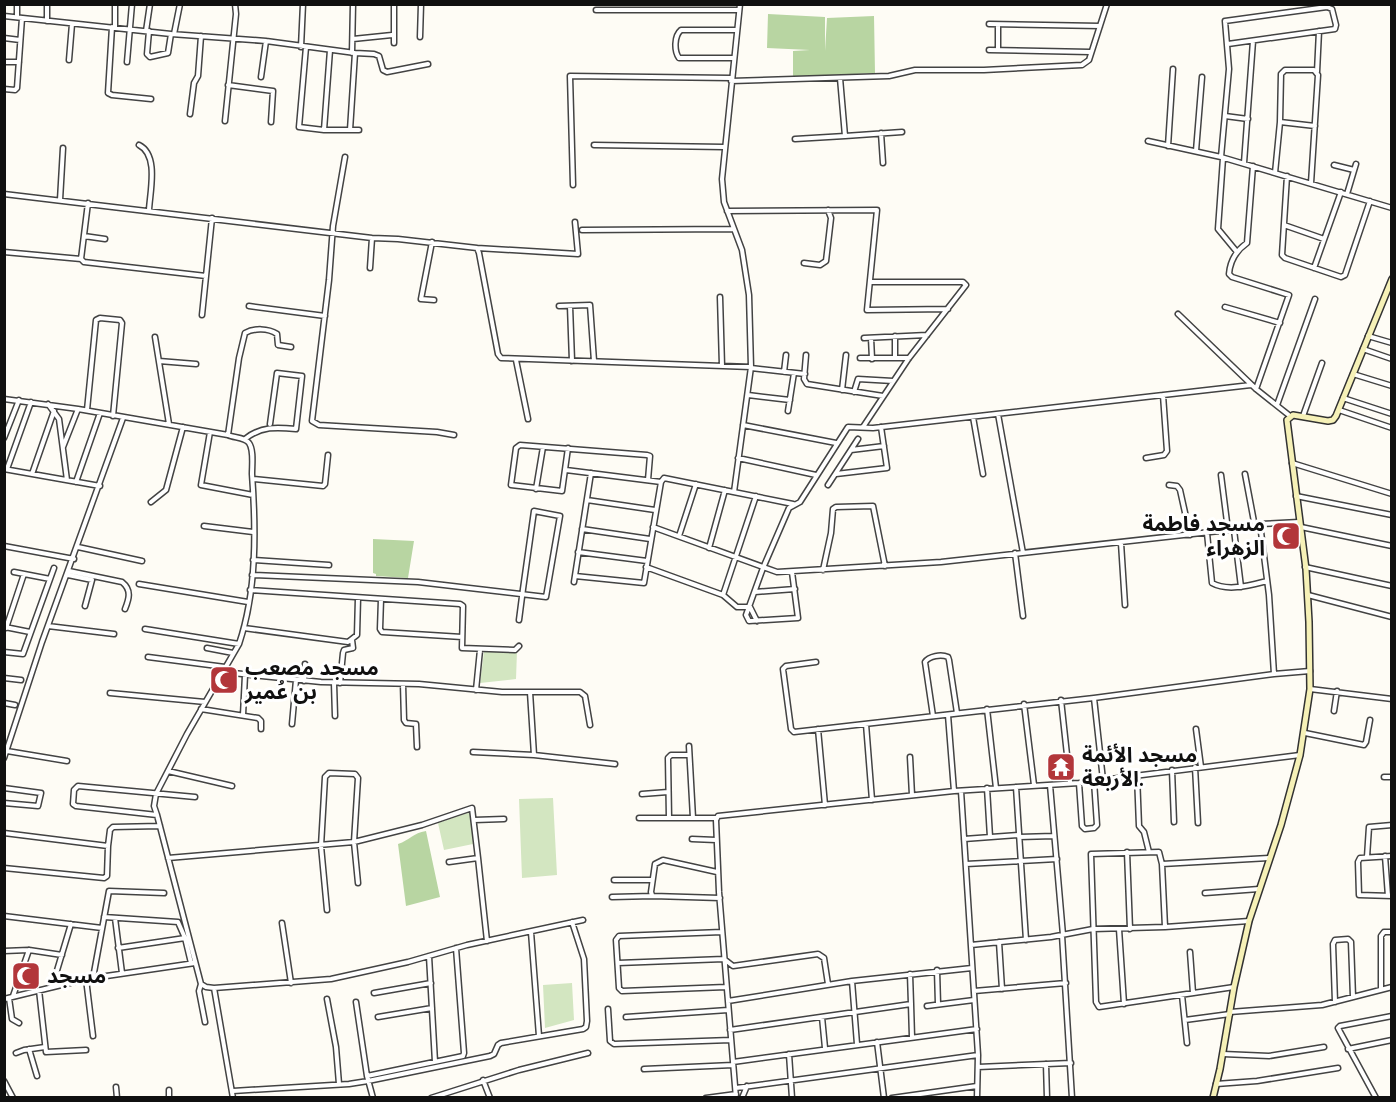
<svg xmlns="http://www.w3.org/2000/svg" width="1396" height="1102" viewBox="0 0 1396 1102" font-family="Lora,'Noto Sans Arabic',serif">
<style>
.green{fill:#d3e6c1}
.forest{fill:#b8d5a2}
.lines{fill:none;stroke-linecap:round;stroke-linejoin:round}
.street-casing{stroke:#434343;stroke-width:7}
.secondary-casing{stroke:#323232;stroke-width:8}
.street{stroke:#fff;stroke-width:4}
.secondary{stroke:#f6f1b7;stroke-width:5}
.labels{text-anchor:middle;stroke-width:6;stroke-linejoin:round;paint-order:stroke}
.poi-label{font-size:21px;font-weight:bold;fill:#101010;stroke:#fff;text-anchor:start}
</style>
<rect width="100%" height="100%" fill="#fefcf5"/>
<!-- green -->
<path class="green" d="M517,651L516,679L480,683L484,652Z
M553,798L557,875L522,878L519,799Z
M471,812L473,844L444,850L438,823Z
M572,983L574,1020L545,1028L543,985Z"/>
<!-- forest -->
<path class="forest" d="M768,14L825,17V51L827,18L874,16L875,73L793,77V51L810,50L767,48Z
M373,539L414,541L408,578L376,576V574L373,573Z
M426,831L440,897L406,906L398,844C410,840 413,833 426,831Z"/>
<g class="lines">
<!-- street casing -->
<g class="street-casing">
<path id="street" d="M17,4V17
M115,4V27
M394,4V43
M596,10H739
M4,16L171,34L266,41L355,53L374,54L379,56L383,70L387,72L428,64
M47,21V4
M989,24L1100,26
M112,27L108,93L112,95L151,99
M146,31L150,4
M149,31L147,54L150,57L168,53L171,34
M174,34L180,4
M420,37L421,4
M4,38L20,40
M353,39L392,35
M301,47L303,4
M306,47L299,127L324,130H359
M989,50L1090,52
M998,50V25
M352,53L353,4
M734,58H679C674,51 674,36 681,30H737
M69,60L72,24
M4,62H19
M127,62L132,4
M1317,72L1319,31
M261,77L266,41
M731,81L889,76L915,70H984L1082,65L1089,60L1107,4
M228,85L273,91L271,122
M4,89L15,90L17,88L22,18
M190,114L194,83L198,76L201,36
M1225,116L1248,119
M225,121L236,14L235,4
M1280,122L1315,126
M324,130L330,50
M350,130L355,53
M881,133L883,163
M845,136L902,132
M795,139L845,136L840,78
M1148,141L1221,157L1392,208
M139,145C159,155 150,191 149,210
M594,145L724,147
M1168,146L1173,69
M1196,151L1202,77
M345,157L333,226L329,280L312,421L319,425L437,432L454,435
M1221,157L1229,69L1225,21L1327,7L1332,9L1336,25L1335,29L1228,44
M1223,158L1218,229L1237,252
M1244,163L1253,41
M1334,165L1354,170
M1253,166L1247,243C1237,250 1230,261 1229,274L1232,277L1289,295L1256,389
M1275,173L1280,122L1281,74L1285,70H1314L1318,75L1311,183
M1287,176L1282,255L1285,258L1341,277L1345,275L1370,201
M573,185L570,76L731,78
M4,194L372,238L398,239L477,248L479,253L498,354L501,358L751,367
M1347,194L1356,164
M60,200L63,148
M727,211L877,210L867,310L948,309
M1284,225L1324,239
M582,230L733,229
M84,236L105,239
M432,242L421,299L434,300
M477,248L578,254L575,222
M4,252L81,259L84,262L206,276
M81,259L88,203
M804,263L820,265L826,261L831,218L828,210
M370,268L372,238
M1314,268L1341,192
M720,297L722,366
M249,306L325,316
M559,306L590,305L594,361
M570,306L572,361
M1225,307L1280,323
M1178,314L1256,389L1290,416
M202,315L212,218
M895,336V358
M1368,336L1392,343
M155,337L169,424
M864,338L927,335
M871,338L872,359
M1363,349L1392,359
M806,355L804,379L807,384L883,396
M860,358H909
M516,360L528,419
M159,361L196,364
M751,368L805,374
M784,372L786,355
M1353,374L1392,386
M842,390L846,355
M854,392L858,379L893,381
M748,395L790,400
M1343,398L1392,414
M4,399L78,409L228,435C234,438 245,437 249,443C254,450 252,465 252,474C256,529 257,591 239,644L187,734L156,794L154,806L157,815L201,984L199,991L205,1022
M48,404L59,419L67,480
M1277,405L1315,299
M87,410L96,320L100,318L120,320L122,323L113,416
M1339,410L1392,428
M788,411L794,373
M998,414L1023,553
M1303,416L1322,363
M973,417L983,474
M743,425L836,443
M863,427L909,358L966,285L963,282H870
M210,432L201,485L253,495
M228,435L239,358L245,333C254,328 268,328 277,334L278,345L291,347
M4,438L19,400
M245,439C261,426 277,427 296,429L302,376L277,373L270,424
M63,447L78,409
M568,448L562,491L511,485L516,448L520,445L647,455L650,456L648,480
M851,450L884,446
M738,458L816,475
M1146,458L1164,455L1167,451L1163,395
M1292,463L1392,494
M4,469L100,486
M7,469L31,402
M566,470L661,482L664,478L793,504
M32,474L54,411
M836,474L887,468L881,427
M1245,474L1255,527
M1221,475L1228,530
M253,479L323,486L325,484L328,455
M76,482L100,413
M828,485L858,439
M1169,485L1177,486L1180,490L1190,535
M536,489L543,447
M734,492L751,367L749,295L742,250L724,202L722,179L740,4
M1296,496L1392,515
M587,500L655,510
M151,502L166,490L183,427
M1260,524L1269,595L1274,674
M204,526L253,532
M653,527L777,572L941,562L1255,527L1260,524L1299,522
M1301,527L1392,546
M582,529L650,539
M1234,530L1241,587
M1207,533L1212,583C1228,592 1251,585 1267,581
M679,536L696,484
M1121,543L1125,605
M4,546L74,559
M78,547L142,561
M709,548L725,490
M578,552L647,561
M1015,553L1023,616
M253,560L329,565
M646,567L723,595L756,496
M1305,567L1392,586
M823,570L831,533L833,509L836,507L873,506L885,566
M69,571L122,582C132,590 129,599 125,609
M14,572L50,579
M792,572L798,618L749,621L746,615L763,568L789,508L800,502L848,427L873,428L1251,385
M68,575L92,580L85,606
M252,575L418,582L546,597L560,516L534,511L523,589L519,620
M575,576L644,583L661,482
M574,582L591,473
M139,584L248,602
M250,590L460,604L463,606L462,648L515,650L519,646
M755,592L795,589
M723,595L737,607H749
M1308,595L1392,617
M381,599L380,629L382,632L462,637
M750,607L757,621
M48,626L114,634
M5,627L30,632
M6,628L24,574
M244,628L348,642L357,635L358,598
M145,629L239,644
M207,648L233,653
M4,652L23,654L54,568
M148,657L225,667
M816,662L786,666L783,669L791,729L794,732L1094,698L1274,674L1310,671
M223,672L321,682L419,684L502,692H580L585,696L590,725
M4,678L21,680
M304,681L305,664
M334,683L335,716
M340,683L343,653L344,650L353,648L352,640
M403,684L404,720L406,723L416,724L417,747
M1310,689L1392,699
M476,690L480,650
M530,692L534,755L615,764
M110,693L205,702
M1094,698L1103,780
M1061,700L1070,782
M4,703L15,705
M1024,704L1034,785
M201,709L258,718L261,721V729
M987,709L996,788
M1334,711L1337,691
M243,715L245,675
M948,715L954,791
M933,716L925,662C929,656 941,654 948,657L949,660L957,713
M292,724L296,680
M866,724L872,800
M818,729L825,805
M1196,729L1201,767
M1305,733L1364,745L1366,742L1370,720
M689,746L693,818
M7,751L67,761
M473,752L534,755
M910,757L912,795
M4,758L42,642L123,418
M1195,767L1198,823
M1172,770L1174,822
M168,771L232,786
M1137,775L1139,826L1144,832L1149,852
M1384,777H1392
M1079,783L1082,826L1085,829L1094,828L1097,825L1094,781
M1050,785L1063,935
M1016,787L1026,940
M4,788L41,793L38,806L4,803
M987,788L990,837
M961,791L978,1055L977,1098
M642,794L668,792
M157,815L76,806L73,804L74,790L78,786L195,797
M639,818H717
M669,818L668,758L671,755H689
M474,820L504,819
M4,833L108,846L107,876L104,878L4,868
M1019,837L1054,836
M692,839L716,840
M964,839L1019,835
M108,846L110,830L113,827L160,826
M1127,852L1130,929
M1385,856L1388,896
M1392,856L1360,858L1358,862L1359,895L1392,896
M1367,857L1369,827L1392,825
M168,858L354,842L422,825L472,808L478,858L449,862
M478,858L487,941
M966,864L1057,859
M1162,864L1269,858
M614,880H652
M1205,893L1259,889
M652,895L651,892L655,864L663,860L717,872
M612,897L653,896L720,898
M327,910L321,846L325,777L329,773L355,774L358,778L354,842L358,883
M4,916L102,928
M104,917L178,922L185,938L191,963
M115,918L122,973
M282,923L291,983
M1165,927L1162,864L1159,852L1091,854L1096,1002L1099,1007L1234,987
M1119,929L1124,1004
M531,932L539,1036
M722,932L619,936L616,940L619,988L622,991L726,987
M1062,935L1072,1098
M999,942L1002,989
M971,945L1051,937L1093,929L1165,927L1249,921
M118,948L185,938
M4,951L29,950L62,955
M1190,952L1193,993
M429,956L435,1062
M618,963L724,959L733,966L818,954L824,958L828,984
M937,970L938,1004
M910,974L911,1004
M93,978L109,891L164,893
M86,979L93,1036
M852,981L857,1044
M201,984L206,987L214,988L331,979L408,962L467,945L583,920
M52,987L71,924
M214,988L233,1098
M39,990L46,1052L86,1050
M1381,990V936L1384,932H1392
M974,991L1066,983
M374,993L431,983
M1182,995L1187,1043
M13,996L29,950
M9,998L12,1019L19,1023
M4,999L86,979L195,963
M327,999L336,1047L339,1084
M728,1001L852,981L972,968
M356,1002L367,1076L373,1098
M1335,1002L1333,944L1335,940L1348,939L1351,942L1353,997
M927,1006L974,1000
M608,1009L610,1041L614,1044L731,1040
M1230,1012L1322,1005L1392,987
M378,1017L432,1008
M626,1017L728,1010
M822,1017L825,1048
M1185,1020L1230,1014
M730,1030L911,1004L912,1037
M877,1042L884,1098
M29,1049L37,1076
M1348,1049L1392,1040
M16,1053L24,1050L45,1047
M789,1054L792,1098
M1223,1054L1269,1056L1324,1047
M733,1062L977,1029
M1046,1064L1047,1098
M978,1067L1071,1063
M644,1069L733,1065
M367,1076L463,1056L464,1053L456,948
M483,1080L490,1098
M4,1081L13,1098
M1216,1084L1257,1081L1338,1068
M116,1087L117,1098
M736,1088L978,1055
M169,1090V1098
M233,1091L349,1084L368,1081L490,1056L494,1054L498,1045L501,1043L583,1029L586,1027L587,1021L584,959L572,922
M431,1098L519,1070L588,1053
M706,1098L736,1094
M736,1098L719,892L716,820L718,816L954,791L1079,783L1300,755
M742,1098L747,1086
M892,1098L977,1086
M1376,1098L1338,1028L1340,1026L1392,1016"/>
</g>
<!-- secondary casing -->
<g class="secondary-casing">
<path id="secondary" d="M1213,1098L1220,1069L1234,987L1249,921L1281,825L1300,755L1310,689L1309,622L1306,569L1287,420L1293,415L1328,421L1333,420L1336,416L1392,279"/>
</g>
<!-- street -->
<use href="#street" class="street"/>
<!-- secondary -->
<use href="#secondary" class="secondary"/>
</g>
<!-- icons -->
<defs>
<g id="mosque-square" transform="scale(1.5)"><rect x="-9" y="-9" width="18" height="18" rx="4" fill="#b2363a" stroke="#fff"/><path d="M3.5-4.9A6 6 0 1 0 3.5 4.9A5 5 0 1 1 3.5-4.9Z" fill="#fff"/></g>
<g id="temple-square" transform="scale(1.5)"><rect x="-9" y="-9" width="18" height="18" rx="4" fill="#b2363a" stroke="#fff"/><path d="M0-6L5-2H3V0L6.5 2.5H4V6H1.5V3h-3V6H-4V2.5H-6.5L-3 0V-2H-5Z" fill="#fff"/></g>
</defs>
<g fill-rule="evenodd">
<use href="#mosque-square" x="1286" y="536"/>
<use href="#mosque-square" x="224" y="680"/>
<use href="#temple-square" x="1061" y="767"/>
<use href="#mosque-square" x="26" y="976"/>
</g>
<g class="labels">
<!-- poi labels -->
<g class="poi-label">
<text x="1265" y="531" text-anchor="end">مسجد فاطمة<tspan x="1265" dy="24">الزهراء</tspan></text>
<text x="245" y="675">مسجد مصعب<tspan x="245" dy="24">بن عُمير</tspan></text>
<text x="1082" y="762">مسجد الأئمة<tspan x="1082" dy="24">الأربعة.</tspan></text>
<text x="47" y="983">مسجد</text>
</g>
</g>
<!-- border -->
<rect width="1396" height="1102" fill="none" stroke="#101010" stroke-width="12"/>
</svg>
